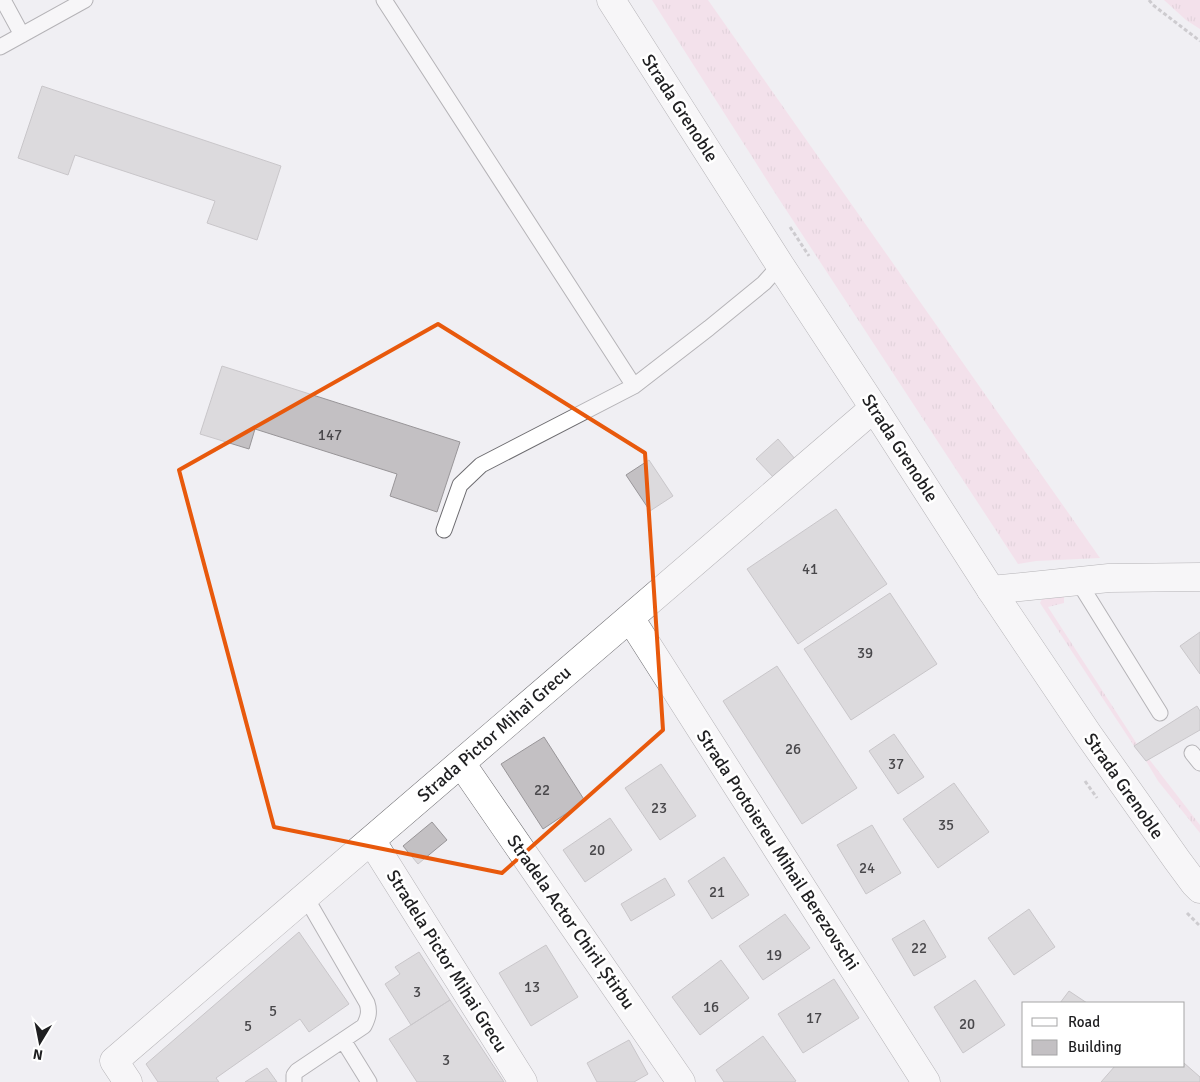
<svg xmlns="http://www.w3.org/2000/svg" width="1200" height="1082" viewBox="0 0 1200 1082" font-family="Signika,sans-serif">
<style>
.grass{fill:url(#grass-tufts)}
.building{fill:#c3c0c3;stroke:#989598}
.lines{fill:none;stroke-linecap:round;stroke-linejoin:round}
.lane-casing{stroke:#6d6c70;stroke-width:17}
.street-casing{stroke:#6d6c70;stroke-width:29}
.primary-casing{stroke:#6d6c70;stroke-width:29}
.path{stroke:#a2a1a5;stroke-width:3;stroke-dasharray:4 2.5;stroke-linecap:butt}
.lane{stroke:#fff;stroke-width:15}
.street{stroke:#fff;stroke-width:28}
.primary{stroke:#fff;stroke-width:28}
.marked{fill:none;stroke:#e8590c;stroke-width:4;stroke-linejoin:round}
.labels{text-anchor:middle;stroke-width:5;stroke-linejoin:round;paint-order:stroke}
.number-label{font-size:15px;fill:#48474a}
.street-label{font-size:18px;fill:#1f1f21;stroke:#fff}
</style>
<defs>
<pattern id="grass-tufts" width="24" height="20" patternUnits="userSpaceOnUse" patternTransform="scale(1.25)"><rect width="24" height="20" fill="#f6d1e3"/><path d="M3 7l-1-3M5 7V3M7 7l1-3M15 17l-1-3M17 17v-4M19 17l1-3" fill="none" stroke="#d2b3c2"/></pattern>
</defs>
<rect width="100%" height="100%" fill="#f0eff3"/>
<!-- grass -->
<path class="grass" d="M652,0H708L1100,558L1036,561L1018,564L777,196Z
M1164,0H1200V29L1186,20Z
M1064,597V603L1048,607L1137,744L1134,746L1040,603L1042,599Z
M1149,759L1200,825V833L1158,781L1146,761Z"/>
<!-- building -->
<path class="building" d="M42,86L281,166L257,240L207,223L215,201L75,155L68,175L18,158Z
M222,366L460,442L437,512L390,496L397,474L255,429L249,449L200,434Z
M778,439L796,460L775,479L756,459Z
M649,460L673,496L650,511L626,475Z
M836,509L887,584L798,644L747,569Z
M890,593L937,664L851,720L804,649Z
M1200,632V674L1180,646Z
M777,666L857,788L802,824L723,701Z
M1197,706L1200,711V730L1146,761L1134,746Z
M894,734L924,777L898,794L869,751Z
M544,737L585,801L543,829L501,764Z
M661,764L696,816L660,840L625,788Z
M954,783L989,832L938,868L903,819Z
M610,818L632,850L585,882L563,850Z
M432,822L447,840L418,864L403,846Z
M872,825L901,873L866,894L837,845Z
M724,857L749,895L712,919L688,881Z
M665,878L675,895L631,921L621,904Z
M1029,909L1055,947L1014,975L988,938Z
M785,914L810,948L763,980L739,946Z
M924,920L946,957L914,976L892,939Z
M299,932L349,1004L309,1032L300,1019L216,1078L219,1082H158L146,1064Z
M546,945L578,997L531,1026L499,973Z
M419,952L450,1000L411,1025L385,984L400,974L395,967Z
M721,960L749,998L700,1035L672,997Z
M834,979L859,1018L803,1053L778,1014Z
M975,980L1005,1025L963,1053L934,1007Z
M1069,991L1087,1003H1060Z
M450,1000L504,1082H417L389,1039Z
M763,1036L796,1081L794,1082H724L716,1070Z
M629,1040L648,1074L634,1082H597L587,1063Z
M1184,1063L1200,1077V1082H1101L1115,1066H1184Z
M267,1068L277,1082H245Z"/>
<g class="lines">
<!-- lane casing -->
<g class="lane-casing">
<path id="lane" d="M3,0L22,35
M384,0L634,386
M0,47L85,0
M444,530L460,485L481,465L634,386L709,328L764,283L780,265
M1078,581L1160,713
M1192,753L1200,763
M343,1040L369,1082
M294,1082V1075L297,1071L364,1026C368,1018 370,1012 367,1003L305,896"/>
</g>
<!-- street casing -->
<g class="street-casing">
<path id="street" d="M991,590L1109,578L1200,577
M630,618L926,1082
M461,763L681,1082
M371,840L523,1082
M128,1082L114,1061L874,408"/>
</g>
<!-- primary casing -->
<g class="primary-casing">
<path id="primary" d="M611,0L780,265L874,408L991,590L1088,734L1177,860L1194,883L1200,889"/>
</g>
<!-- path -->
<path class="path" d="M1149,0L1153,5L1200,41
M790,227L809,256
M1085,781L1097,798
M1187,913L1200,926"/>
<!-- lane -->
<use href="#lane" class="lane"/>
<!-- street -->
<use href="#street" class="street"/>
<!-- primary -->
<use href="#primary" class="primary"/>
</g>
<!-- marked area -->
<path d="M0 0H1200V1082H0ZM438,324L645,453L663,730L502,873L274,827L179,470Z" fill="#f0eff3" fill-opacity=".55" fill-rule="evenodd"/>
<path class="marked" d="M438,324L645,453L663,730L502,873L274,827L179,470Z"/>
<g class="labels">
<!-- number labels -->
<g class="number-label">
<text x="330" y="440">147</text>
<text x="810" y="574">41</text>
<text x="865" y="658">39</text>
<text x="793" y="754">26</text>
<text x="896" y="769">37</text>
<text x="542" y="795">22</text>
<text x="659" y="813">23</text>
<text x="946" y="830">35</text>
<text x="597" y="855">20</text>
<text x="867" y="873">24</text>
<text x="717" y="897">21</text>
<text x="919" y="953">22</text>
<text x="774" y="960">19</text>
<text x="532" y="992">13</text>
<text x="417" y="997">3</text>
<text x="711" y="1012">16</text>
<text x="273" y="1016">5</text>
<text x="814" y="1023">17</text>
<text x="967" y="1029">20</text>
<text x="248" y="1031">5</text>
<text x="446" y="1065">3</text>
</g>
<!-- street labels -->
<g class="street-label">
<text transform="translate(680 108) rotate(57)" y="6">Strada Grenoble</text>
<text transform="translate(900 448) rotate(57)" y="6">Strada Grenoble</text>
<text transform="translate(494 734) rotate(-41)" y="6">Strada Pictor Mihai Grecu</text>
<text transform="translate(1124 786) rotate(55)" y="6">Strada Grenoble</text>
<text transform="translate(778 850) rotate(57)" y="6">Strada Protoiereu Mihail Berezovschi</text>
<text transform="translate(571 922) rotate(55)" y="6">Stradela Actor Chiril Știrbu</text>
<text transform="translate(447 961) rotate(58)" y="6">Stradela Pictor Mihai Grecu</text>
</g>
</g>
<!-- legend -->
<rect x="1022" y="1002" width="162" height="65" fill="#ffffff" stroke="#a5a5a6"/>
<rect x="1032" y="1018" width="25" height="8" fill="#ffffff" stroke="#a5a5a6"/>
<text x="1068" y="1027" font-size="15" fill="#1f1f21">Road</text>
<rect x="1032" y="1040" width="25" height="15" fill="#c3c0c3" stroke="#a5a5a6"/>
<text x="1068" y="1052" font-size="15" fill="#1f1f21">Building</text>
<!-- north arrow -->
<g transform="translate(40 1042) rotate(190)" stroke="#ffffff" stroke-width="4" paint-order="stroke">
<path d="M0-4L9 19L0 12L-9 19Z" fill="#1f1f21"/>
<text y="-8" font-size="14" font-weight="bold" text-anchor="middle" fill="#1f1f21">N</text>
</g>
</svg>
